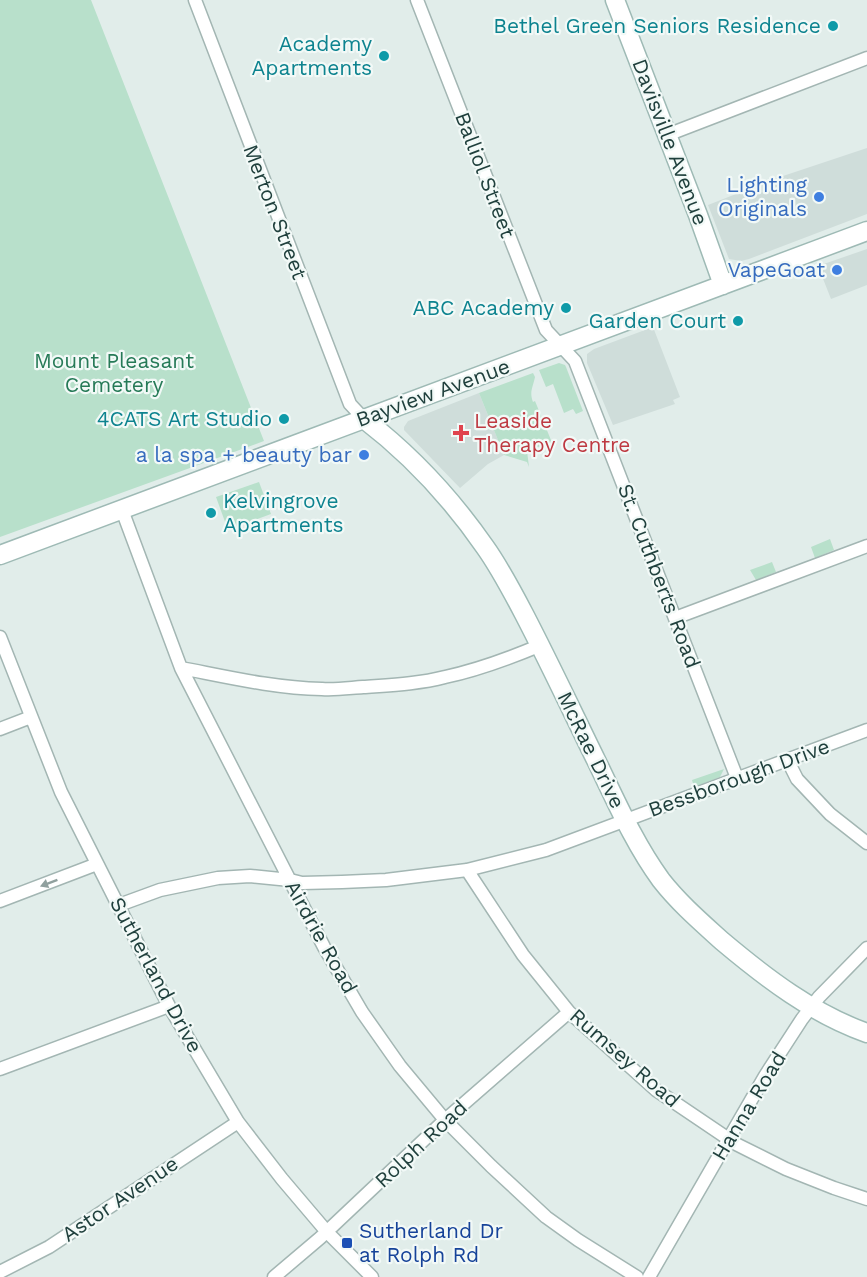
<svg xmlns="http://www.w3.org/2000/svg" width="867" height="1277" viewBox="0 0 867 1277" font-family="'Work Sans',sans-serif">
<style>
.built{fill:#cfddda}
.green{fill:#b8e0cb}
.lines{fill:none;stroke-linecap:round;stroke-linejoin:round}
.street-casing{stroke:#a3b6b3;stroke-width:15}
.secondary-casing{stroke:#9ebab5;stroke-width:21}
.street{stroke:#fff;stroke-width:12}
.secondary{stroke:#fff;stroke-width:18}
.oneway{fill:#90a09e}
.culture-dot{fill:#0f9aa8;stroke:#f2f9f7;stroke-width:2}
.shop-dot{fill:#3f7fe0;stroke:#f2f9f7;stroke-width:2}
.health-dot{fill:#e0444e;stroke:#f2f9f7;stroke-width:2}
.transit-dot{fill:#1a4fb4;stroke:#f2f9f7;stroke-width:2}
.labels{text-anchor:middle;stroke-width:4.5;stroke-linejoin:round;paint-order:stroke}
.culture-label{font-size:21px;fill:#0d838f;stroke:#f2f9f7;text-anchor:end}
.street-label{font-size:21px;fill:#20403d;stroke:#f2f9f7}
.shop-label{font-size:21px;fill:#366cbe;stroke:#f2f9f7;text-anchor:end}
.park-label{font-size:21px;fill:#267a57;stroke:#f2f9f7}
.health-label{font-size:21px;fill:#be3a42;stroke:#f2f9f7;text-anchor:start}
.transit-label{font-size:21px;fill:#164399;stroke:#f2f9f7;text-anchor:start}
</style>
<rect width="100%" height="100%" fill="#e1edea"/>
<!-- built -->
<path class="built" d="M867,148V214L749,259L741,261L729,259L708,205L774,179Z
M867,249V285L831,299L818,266Z
M653,327L680,397L673,400L675,404L613,425L587,363V354L594,349Z
M479,393L504,455L488,464L460,488L404,430V427L408,421Z"/>
<!-- green -->
<path class="green" d="M0,0H91L264,441L0,537Z
M559,363L565,365L566,367L583,411L576,414L573,409L564,413L553,384L546,387L539,370Z
M533,373L535,377C533,387 529,392 533,402L535,401L553,445L547,447L545,446L530,448L527,451L529,467L527,462L504,455L479,393Z
M259,482L271,514L228,530L216,497Z
M830,539L834,550L815,558L811,547Z
M772,562L776,572L756,580L750,570Z
M724,769L720,777L694,787L692,780Z"/>
<g class="lines">
<!-- street casing -->
<g class="street-casing">
<path id="street" d="M195,0L350,404L364,419
M417,0L546,330L575,361L737,778
M667,135L867,58
M122,510L181,668L324,947L362,1012L400,1066L445,1120L491,1166L546,1217L578,1240L637,1277
M675,618L867,546
M0,637L61,792L169,1006L238,1122L282,1179L327,1232L372,1277
M181,668C228,677 274,688 322,689C335,690 349,688 363,687C390,685 418,684 445,677C478,670 510,658 541,645
M0,729L31,717
M788,761L797,779L830,814L867,843
M467,870L523,955L569,1012L656,1090L736,1144L786,1169L834,1188L867,1199
M0,901L97,864
M119,905L160,890L218,878L250,876L290,880L302,883L342,882L386,880L467,870L546,850L867,730
M0,1069L169,1006
M0,1272L49,1247L238,1122
M274,1277L320,1238L445,1120L569,1012
M649,1277L765,1076L802,1019L819,997L867,948"/>
</g>
<!-- secondary casing -->
<g class="secondary-casing">
<path id="secondary" d="M615,0L698,215L723,285
M364,419C411,455 451,498 485,547C500,568 512,591 524,614C549,662 572,711 596,760C616,801 634,843 661,880C679,903 701,922 722,941C766,978 813,1014 867,1033
M0,555L867,231"/>
</g>
<!-- street -->
<use href="#street" class="street"/>
<!-- secondary -->
<use href="#secondary" class="secondary"/>
</g>
<!-- one-way arrows -->
<defs><path id="oneway-solid" d="M-6-.8H1V-3.2L6.5 0L1 3.2V.8H-6Z" transform="scale(1.5)"/></defs>
<use class="oneway" href="#oneway-solid" transform="translate(49 883) rotate(159)"/>
<!-- markers -->
<g class="culture-dot">
<circle cx="833" cy="26" r="6"/>
<circle cx="384" cy="56" r="6"/>
<circle cx="566" cy="308" r="6"/>
<circle cx="738" cy="321" r="6"/>
<circle cx="284" cy="419" r="6"/>
<circle cx="211" cy="513" r="6"/>
</g>
<g class="shop-dot">
<circle cx="819" cy="197" r="6"/>
<circle cx="837" cy="270" r="6"/>
<circle cx="364" cy="455" r="6"/>
</g>
<path class="health-dot" d="M458 424h6v6h6v6h-6v6h-6v-6h-6v-6h6z"/>
<rect class="transit-dot" x="341" y="1237" width="12" height="12" rx="3"/>
<g class="labels">
<!-- culture labels -->
<g class="culture-label">
<text x="821" y="33">Bethel Green Seniors Residence</text>
<text x="372" y="51">Academy<tspan x="372" dy="24">Apartments</tspan></text>
<text x="554" y="315">ABC Academy</text>
<text x="726" y="328">Garden Court</text>
<text x="272" y="426">4CATS Art Studio</text>
<text x="223" y="508" text-anchor="start">Kelvingrove<tspan x="223" dy="24">Apartments</tspan></text>
</g>
<!-- street labels -->
<g class="street-label">
<text transform="translate(670 142) rotate(69)" y="7">Davisville Avenue</text>
<text transform="translate(485 175) rotate(69)" y="7">Balliol Street</text>
<text transform="translate(275 212) rotate(69)" y="7">Merton Street</text>
<text transform="translate(433 393) rotate(-20)" y="7">Bayview Avenue</text>
<text transform="translate(659 576) rotate(69)" y="7">St. Cuthberts Road</text>
<text transform="translate(591 750) rotate(64)" y="7">McRae Drive</text>
<text transform="translate(739 778) rotate(-20)" y="7">Bessborough Drive</text>
<text transform="translate(321 937) rotate(61)" y="7">Airdrie Road</text>
<text transform="translate(156 975) rotate(62)" y="7">Sutherland Drive</text>
<text transform="translate(625 1058) rotate(41)" y="7">Rumsey Road</text>
<text transform="translate(749 1106) rotate(-59)" y="7">Hanna Road</text>
<text transform="translate(421 1144) rotate(-43)" y="7">Rolph Road</text>
<text transform="translate(120 1199) rotate(-34)" y="7">Astor Avenue</text>
</g>
<!-- shop labels -->
<g class="shop-label">
<text x="807" y="192">Lighting<tspan x="807" dy="24">Originals</tspan></text>
<text x="825" y="277">VapeGoat</text>
<text x="352" y="462">a la spa + beauty bar</text>
</g>
<!-- park labels -->
<g class="park-label">
<text x="114" y="368">Mount Pleasant<tspan x="114" dy="24">Cemetery</tspan></text>
</g>
<!-- health labels -->
<g class="health-label">
<text x="474" y="428">Leaside<tspan x="474" dy="24">Therapy Centre</tspan></text>
</g>
<!-- transit labels -->
<g class="transit-label">
<text x="359" y="1238">Sutherland Dr<tspan x="359" dy="24">at Rolph Rd</tspan></text>
</g>
</g>
</svg>
